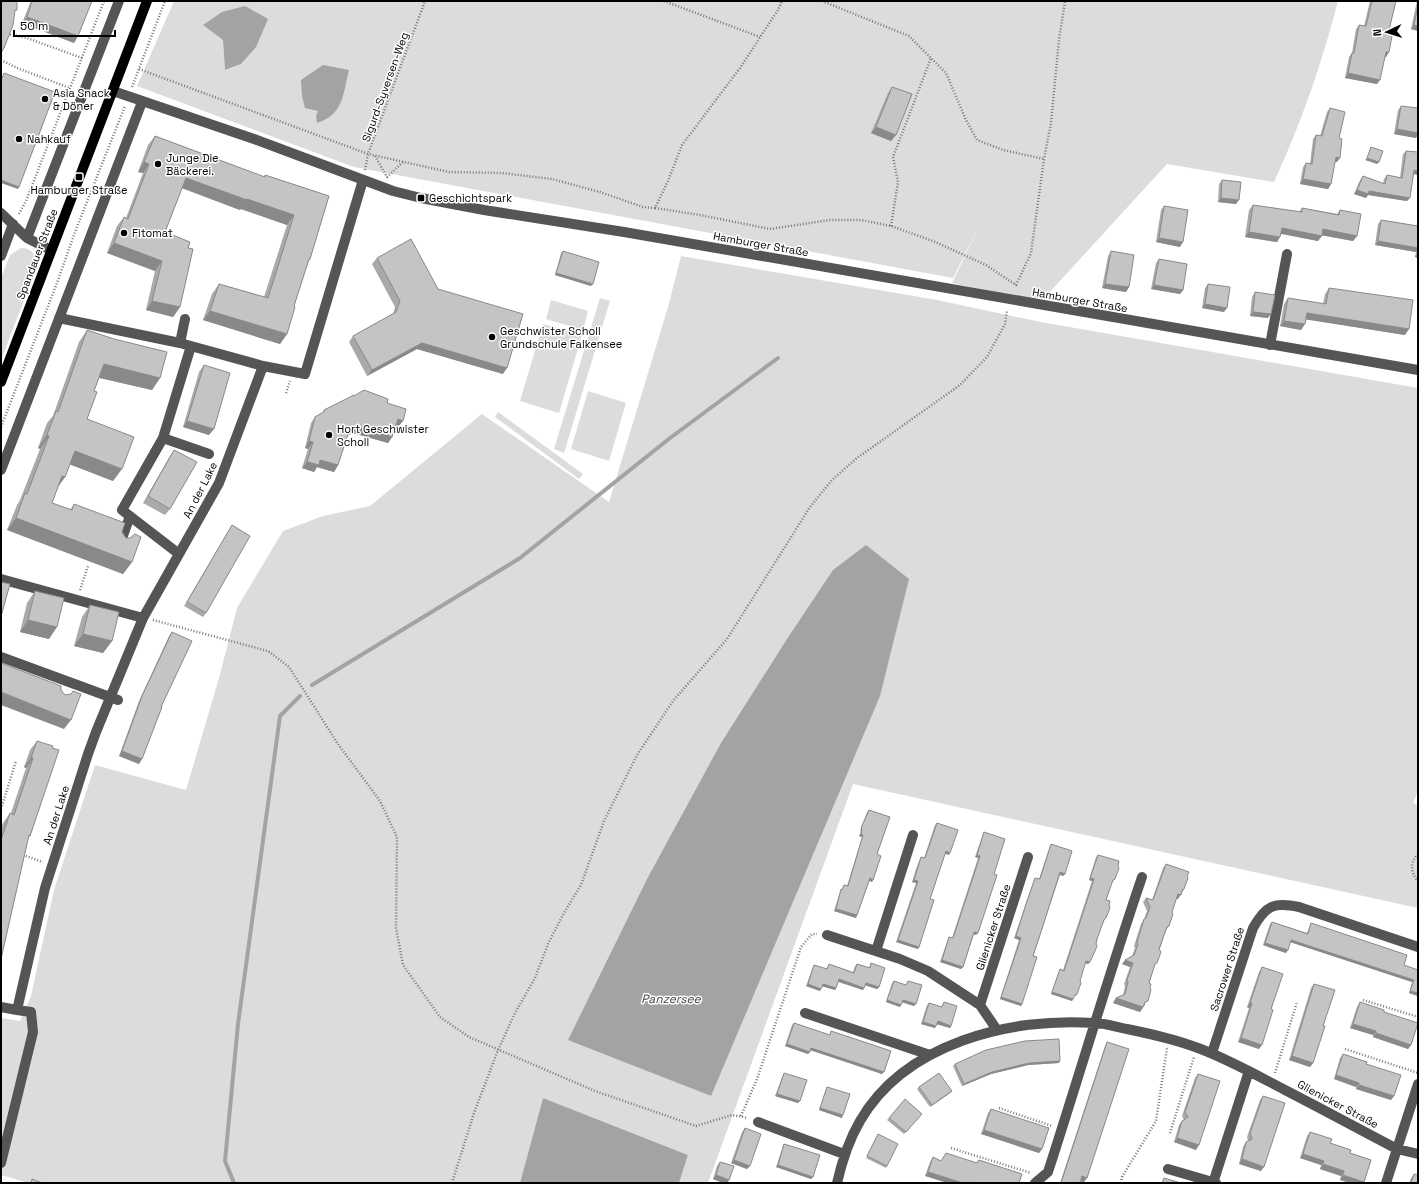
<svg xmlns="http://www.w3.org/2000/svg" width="1419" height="1184" viewBox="0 0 1419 1184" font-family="'Space Grotesk',sans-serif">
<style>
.green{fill:#dcdcdc;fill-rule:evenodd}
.water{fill:#a3a3a3}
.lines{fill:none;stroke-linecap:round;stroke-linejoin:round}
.stream{stroke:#a3a3a3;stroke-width:4}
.path{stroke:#777;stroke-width:2.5;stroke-dasharray:1 2;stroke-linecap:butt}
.minor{stroke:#555;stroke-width:10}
.major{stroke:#000;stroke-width:10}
.wall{fill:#a9a9a9}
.shaded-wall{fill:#898989}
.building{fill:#c4c4c4;stroke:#898989}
.poi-dot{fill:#000;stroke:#fff;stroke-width:1.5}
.labels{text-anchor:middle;stroke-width:3;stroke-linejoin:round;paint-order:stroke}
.street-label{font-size:11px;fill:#000;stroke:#fff}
.poi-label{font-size:11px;fill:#000;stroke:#fff;text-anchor:start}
.water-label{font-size:12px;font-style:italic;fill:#444;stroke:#fff}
</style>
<rect width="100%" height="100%" fill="#fff"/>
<!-- green -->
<path class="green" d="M174,1H1338C1322,63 1301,124 1274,182L1167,164L1048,294L1035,299L1021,298L952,283L981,222L953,278L354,167L137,86ZM223,40L241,64L226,70H225Z
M21,248C35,248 37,259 35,272L1,360V278L10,255Z
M681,256L937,300L1041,322L1418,388V791L1413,803L1418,805V908L853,784L708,1183H679L688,1155L543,1098L520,1183H28L1,1175V1018L20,1021L31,996L54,890L95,765L186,790L219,678L237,608L283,531L323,516L370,506L482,414L609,502L668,307ZM646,881L711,1096L569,1039Z
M600,298L610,301L564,453L554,449Z
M551,300L588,311L583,330L546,319Z
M543,324L582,335L559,413L520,401Z
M588,391L626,403L609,461L571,449Z
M498,412L583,474L579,479L495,417Z"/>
<!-- water -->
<path class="water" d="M245,6L268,19L256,47L241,64L225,70L223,40L203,25L222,12Z
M323,65L349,70C343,93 344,115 317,123L316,116L318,111L305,108L302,96L301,80Z
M866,545L909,579L880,696L711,1096L568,1040L646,881L721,743L787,639L833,570Z
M543,1098L688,1155L679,1183H520Z"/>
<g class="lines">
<!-- stream -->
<path class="stream" d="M312,685L520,558L670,438L778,358
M234,1183L225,1161L238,1024L280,716L300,696"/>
<!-- path -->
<path class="path" d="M664,1L760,37
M822,1L909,36L946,73L966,120L977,140L1003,150L1044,159
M7,34L27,38L82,58
M1,60L17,68L70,88
M139,69L368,154L449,172L502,173L552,179L600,192L643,207L655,208L668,181L682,145L740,68L778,10L782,1
M132,87L165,1
M375,156L387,177L403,162
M365,170L368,154L425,1
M655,208L700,215L770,229L830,220H861L891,226L933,241L986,265L1016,285L1031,253L1044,159L1051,123L1059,40L1065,1
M19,214L26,201L104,1
M891,226L898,182L893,157L931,58
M286,393L290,381
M1,427L57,283L75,232L125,106
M80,590L88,566
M153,620L268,651L289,667L338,744L380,801L397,837L396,928L403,965L440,1017L469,1037L595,1091L696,1126L732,1115L748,1118
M1,809L16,761
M1418,854C1410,862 1410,872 1418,881
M23,855L43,862
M1363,1000L1418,1017
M1345,1049L1418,1073
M1275,1073L1297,1002
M999,1108L1052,1126
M741,1116L757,1079L801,947L812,934H817
M1170,1133L1194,1057
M951,1148L1031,1173
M452,1183L474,1113L498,1050L515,1013L535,978L548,944L564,913L581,885L604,821L637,755L673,701L727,639L810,507L832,480L857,458L960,385L987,357L1005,324L1007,310
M1121,1183L1122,1177L1156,1121L1167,1048"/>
<!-- minor -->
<path class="minor" d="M113,91L254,139L393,191L421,198L484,210L624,232L1418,370
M1,213L27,238L51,250
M27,238L119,1
M1,256L13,224
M59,318L180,343L263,366L305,374L363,180
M180,343L185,319
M1270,345L1287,254
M163,438L209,454
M1,470L142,102
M120,544L130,516
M179,554L122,510L163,438L191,346
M1,579L143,618
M1,657L118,700
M827,935L900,959L928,971L980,1005L997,1030
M876,951L913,835
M980,1005L1028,857
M1,1007L17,1010L45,888L88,754L96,732L143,618L219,483L263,366
M805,1013L930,1055
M1212,1053L1253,928C1266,905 1274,902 1299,907L1418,947
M758,1122L844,1154
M1,1163L33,1032L31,1012L17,1010
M1168,1169L1216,1183
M837,1183C842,1161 849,1140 860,1121C905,1043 1011,1017 1094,1023C1105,1023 1116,1027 1127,1029C1151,1034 1175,1039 1198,1048C1228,1059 1256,1075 1285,1090C1322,1109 1359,1129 1397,1149L1418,1154
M1035,1183L1048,1172C1080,1073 1109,974 1142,877
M1213,1183L1249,1071
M1386,1183L1418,1084"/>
<!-- major -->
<path class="major" d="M1,382L147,1"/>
</g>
<!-- wall -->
<path class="wall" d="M31,1H92L78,36L74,43L22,23Z
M1370,1H1396L1389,30V52L1386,57H1385L1377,84L1345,78L1349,57L1352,53L1356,29L1359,25L1364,26Z
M1417,1H1418V31L1411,29Z
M892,87L896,135L891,141L871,133L888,93Z
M1401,106L1416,138L1394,134L1398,110Z
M1330,108L1339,138L1337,162H1335L1331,184L1328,189L1300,184L1303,167L1306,163L1310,164L1313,139L1316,135L1320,136L1327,112Z
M155,136L264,177L265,175L329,196L310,259L308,263L294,306L287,334L280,344L203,320L212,294L219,284L264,297L287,225L241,209L240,210L182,188L165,232L188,248L180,307L173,317L146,310L155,271L107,253L117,226L124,217L126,218L143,173L138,172L148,145Z
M1406,151L1414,174L1407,201L1368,195L1366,198L1354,194L1360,180L1363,176L1383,184L1384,179L1387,175L1400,178L1403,154Z
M1222,180L1236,204L1218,202L1219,184Z
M1253,205L1299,212L1302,208L1337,214L1340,210L1357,236L1353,241L1322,235L1318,241L1281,234L1277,242L1245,237L1249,210Z
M1164,206L1180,247L1156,242L1161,210Z
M1381,220L1418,226V258L1415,257L1416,252L1375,245L1378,224Z
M563,251L591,286L555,275L561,253Z
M1111,251L1129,287L1126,292L1102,288L1108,256Z
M377,258L438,289L503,374L417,349L367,376L349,342L353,336L393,314L395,307L372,264Z
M1159,259L1183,290L1180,294L1151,289L1156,263Z
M1208,284L1224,312L1202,308L1205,288Z
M1329,288L1405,335L1306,319L1301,330L1280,326L1284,304L1288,298L1323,304L1325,294Z
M1255,292L1268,318L1250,316L1252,297Z
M87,330L160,378L152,390L99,378L94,391L87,419L113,481L70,464L65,477L57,488L52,503L70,510L74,504L122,532L132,562L123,574L7,530L17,505L20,500L40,449L38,448L47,423L53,416L79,342Z
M204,365L209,435L183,427L199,372Z
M354,396L387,403L398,427L395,426L392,437L388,443L353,433L347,436L338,465L334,472L317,467L314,472L302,468L308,449L305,448L311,423L315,417L322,413L324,410Z
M174,450L170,509L165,515L143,503L170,456Z
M232,525L206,613L203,617L184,606Z
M35,591L49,639L20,632L27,603Z
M90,605L112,641L103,653L74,646L82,617Z
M172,632L161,707L142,759L139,764L119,756L139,701L169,636Z
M37,741L30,836L28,839L1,959V828L3,823L10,813H11L26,768L24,767L30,750Z
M869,810L877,854L873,880L872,882L869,881L856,918L834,911L840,892L842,890L844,885L847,886L862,837L859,836L861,831H860L867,812Z
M937,823L949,855L945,854L930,899L919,947L918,949L896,942L916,883L912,882L916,869L920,859L921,857L924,858L935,825Z
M984,832L994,874L976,935L974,934L963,967L961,969L940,962L948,939L949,937L952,938L978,858L975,857L983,834Z
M1051,844L1065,874L1063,876L1060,875L1033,956L1022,1004L1021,1006L1000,999L1019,940L1014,938L1034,880L1035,878L1039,879L1050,846Z
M1098,855L1118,866L1115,879L1112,882L1106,900L1109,905L1106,918L1103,921L1090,962L1088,964L1085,963L1080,981L1077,994L1076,996H1074L1072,1001L1051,994L1059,971L1060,969L1063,970L1092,881L1089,880L1096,857Z
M1166,864L1187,876L1184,889L1178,899L1176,898L1172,912L1169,926L1166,930L1149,983L1145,1005L1140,1012L1113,1003L1116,998L1123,995L1125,986L1124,984L1130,967L1122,964L1132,956L1135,948L1134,946L1141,924L1144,919L1147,911L1143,902L1146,898L1152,900L1163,868Z
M1272,922L1307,933L1310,925L1311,923L1404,965L1418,970V996L1409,993L1412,982L1290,942L1286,953L1263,945L1270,924Z
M871,963L879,987L877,989L865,985L863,990L838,982L835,990L822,986L820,991L806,986L813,967L814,965L826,969L829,964L853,972L855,966L857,964L869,968Z
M1262,967L1271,1009L1259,1049L1238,1042L1249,1008L1247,1007L1259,972Z
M894,981L906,985L908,981L914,1006L902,1002L900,1007L886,1002L892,983Z
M1314,984L1323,1026L1313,1063L1310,1067L1289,1060L1311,988Z
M944,1002L951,1026L950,1028L937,1024L935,1028L921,1024L927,1005L929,1003L941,1007Z
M1360,1002L1384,1012L1411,1045L1408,1049L1373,1037V1035L1350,1028L1357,1007Z
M794,1023L830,1035L831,1031L882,1074L810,1050L808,1054L785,1046L792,1025Z
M1107,1042L1084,1182L1081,1181L1080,1183H1060L1105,1046Z
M1343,1054L1394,1096L1391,1100L1356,1089V1087L1334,1079L1340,1058Z
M1059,1063L1028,1065L991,1074L962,1086L953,1066L955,1064Z
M784,1073L800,1101L798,1103L775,1096L783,1075Z
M1198,1074L1196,1150L1174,1142L1179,1125L1182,1121L1184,1120L1182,1116L1195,1078Z
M827,1087L842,1118L819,1110L826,1089Z
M919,1087L952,1091L950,1093L930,1107L917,1089Z
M1263,1096L1261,1171L1239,1164L1243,1147L1246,1142L1248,1141L1247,1137L1260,1100Z
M991,1109L1042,1149L1039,1153L981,1134L988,1113Z
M922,1114L904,1134L887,1120L889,1118Z
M745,1128L747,1169L731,1163L742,1132Z
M1310,1132L1350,1153L1371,1160L1364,1183H1350L1340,1180L1341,1176L1320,1169L1321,1165L1300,1158L1307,1136Z
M878,1134L887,1166L886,1168L866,1158Z
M784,1144L813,1177L811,1179L776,1167L783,1146Z
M933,1157L941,1161L976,1163L979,1160L1019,1183L925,1176L930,1162Z
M720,1162L729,1180L727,1183H723L713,1179L717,1166Z
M1414,1174L1418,1183H1409L1411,1178Z"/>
<!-- shaded-wall -->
<path class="shaded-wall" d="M27,17L78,36L74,43L22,23Z
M1414,25L1418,26V31L1411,29Z
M1386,52H1389L1386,57L1383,56Z
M1348,73L1380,80L1377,84L1345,78Z
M876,127L896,135L891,141L871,133Z
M1397,129L1418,133V135L1416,138L1394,134Z
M1336,157L1340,158L1337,162H1333Z
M1367,158L1379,162L1377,164L1365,160Z
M144,162L149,164L143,173L138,172Z
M1414,170L1418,171V175L1412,174Z
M186,178L294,215L287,225L241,209L240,210L179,187Z
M1303,179L1331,184L1328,189L1300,184Z
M1,180L19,187L18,189L1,183Z
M1357,190L1369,191L1410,198L1407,201L1368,195L1366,198L1354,194Z
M1221,198L1239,200L1236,204L1218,202Z
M1282,228L1322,236L1318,241L1278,233Z
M1323,229L1357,236L1353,241L1320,235Z
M1249,232L1280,237L1277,242L1245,237Z
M1159,238L1183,242L1180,247L1156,242Z
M1378,241L1418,248V249L1416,252L1375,245Z
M114,243L162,261L155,271L107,253Z
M1418,253V258L1415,257Z
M556,273L593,284L591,286L555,275Z
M1105,284L1129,287L1126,292L1102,288Z
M1154,285L1183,290L1180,294L1151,289Z
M152,301L180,307L173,317L146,310Z
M1205,304L1227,308L1224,312L1202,308Z
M210,311L287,334L280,344L203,320Z
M1253,312L1271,314L1268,318L1250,316Z
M1307,313L1409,329L1405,335L1303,319Z
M1284,321L1305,324L1301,330L1280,326Z
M422,343L507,368L503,374L417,349L367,376L372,370Z
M104,364L160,378L152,390L96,377Z
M398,419L403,421L398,427L393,425Z
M187,421L214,429L209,435L183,427Z
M357,426L392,437L388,443L353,433L344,437L349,431Z
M47,435L49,436L40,449L38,448Z
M309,441L313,442L308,449L305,448Z
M75,451L122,469L113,481L66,463Z
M320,460L338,465L334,472L317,467L314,472L302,468L307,462Z
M62,476L65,477L56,490Z
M16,518L132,562L123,574L7,530Z
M28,620L57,627L49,639L20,632Z
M83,634L112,641L103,653L74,646Z
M1,692L71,720L64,729L1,705Z
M122,751L142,759L139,764L119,756Z
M31,758H33L26,768L24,767Z
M861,834L863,835L862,837L859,836Z
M946,851L950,853L949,855L945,853Z
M977,855L980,856L978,858L975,857Z
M1060,872L1065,874L1063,876L1059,874Z
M870,878L873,880L872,882L868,880Z
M1090,878L1094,879L1092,881L1089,880Z
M914,880L918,881L916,883L912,882Z
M1184,889L1178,899L1175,898L1178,894Z
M836,909L857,915L856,918L834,911Z
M974,932L978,933L976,935L973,934Z
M1016,936L1021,938L1019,940L1014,938Z
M898,940L919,947L918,949L896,942Z
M1291,940L1414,980L1412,982L1290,942Z
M1265,943L1288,950L1286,953L1263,945Z
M942,960L963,967L961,969L940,962Z
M1125,960L1133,963L1130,967L1122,964Z
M1086,961L1090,962L1088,964L1085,963Z
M839,979L864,988L863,990L837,981Z
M866,983L879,987L877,989L864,985Z
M808,984L821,989L820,991L806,986Z
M823,984L836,988L835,990L821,986Z
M1410,991L1418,993V996L1409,993Z
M1052,992L1073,999L1072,1001L1051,994Z
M1001,997L1022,1004L1021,1006L1000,999Z
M1116,998L1143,1007L1140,1012L1113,1003Z
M887,1000L901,1005L900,1007L886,1002Z
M903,1000L916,1004L914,1006L901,1002Z
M1250,1003H1252L1249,1008L1247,1007Z
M938,1021L951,1026L950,1028L936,1024Z
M923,1022L936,1026L935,1028L921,1024Z
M1353,1024L1376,1031L1373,1035L1350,1028Z
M1376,1033L1411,1045L1408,1049L1373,1037Z
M1241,1038L1262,1045L1259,1049L1238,1042Z
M787,1044L810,1052L808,1054L785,1046Z
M811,1048L884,1072L882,1074L810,1050Z
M1292,1056L1313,1063L1310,1067L1289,1060Z
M1060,1061L1059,1063L1028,1065L991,1074L962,1086L964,1084L992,1072L1029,1063Z
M1336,1075L1359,1083L1356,1087L1334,1079Z
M1359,1085L1394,1096L1391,1100L1356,1089Z
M952,1091L950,1093L930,1107L932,1105Z
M777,1094L800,1101L798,1103L775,1096Z
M820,1108L843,1115L842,1118L819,1110Z
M984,1130L1042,1149L1039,1153L981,1134Z
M1177,1138L1199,1145L1196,1150L1174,1142Z
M1303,1154L1324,1161L1321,1165L1300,1158Z
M1242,1159L1264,1167L1261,1171L1239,1164Z
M734,1160L750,1166L747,1169L731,1163Z
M1323,1164L1344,1171L1341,1176L1320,1169Z
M778,1165L813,1177L811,1179L776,1167Z
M928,1172L963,1183H947L925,1176Z
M716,1175L729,1180L727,1183H723L713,1179Z
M1343,1175L1364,1182V1183H1350L1340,1180Z
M1082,1176L1087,1178L1084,1182L1079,1181Z"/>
<!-- building -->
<path class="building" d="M1,1H17V10H15L13,25L4,48L1,53Z
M32,1H92L78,36L27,17Z
M1372,1H1396L1389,30L1393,31L1389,52H1386L1380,80L1348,73L1352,53H1354L1359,25L1366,26Z
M1418,5V26L1414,25Z
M4,73L55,92L19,187L1,180V80Z
M892,87L912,94L896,135L876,127Z
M1401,106L1418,108V133L1397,129Z
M1330,108L1345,112L1339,138L1342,139L1340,158L1336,157L1331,184L1303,179L1306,163L1312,164L1316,135L1322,136Z
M155,136L265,177V175L329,196L310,259H309L294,306L295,307L287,334L210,311L219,284L268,298L294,215L247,199V200L186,178L165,232L190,242L188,248L193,249L180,307L152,301L162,261L114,243L124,217L128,219L149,164L144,162Z
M1371,147L1383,151L1379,162L1367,158Z
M1406,151L1418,152V171L1414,170L1410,198L1369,191L1368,194L1357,190L1363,176L1385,184L1387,175L1402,178Z
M1222,180L1241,182L1239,200L1221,198Z
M1253,205L1302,212V208L1339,215L1340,210L1361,214L1357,236L1323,229L1322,236L1282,228L1280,237L1249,232Z
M1164,206L1188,210L1183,242L1159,238Z
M1381,220L1418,226V248L1378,241Z
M411,239L438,289L523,314L507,368L422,343L372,370L353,336L396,312L400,301L377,258Z
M563,251L599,262L593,284L556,273Z
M1111,251L1134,255L1129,287L1105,284Z
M1159,259L1187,264L1183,290L1154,285Z
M1208,284L1230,287L1227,308L1205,304Z
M1329,288L1413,300L1409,329L1307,313L1305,324L1284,321L1288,298L1326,304Z
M1255,292L1275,295L1271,314L1253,312Z
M87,330L114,339L167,352L160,378L104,364L94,391L97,392L87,419L134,437L122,469L75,451L65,477L62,476L52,503L72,510L74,504L125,523L122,532L126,538H130L135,534L141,537L132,562L16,518L25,493L27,494L49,436L47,435L56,411L58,412L63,398Z
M204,365L230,373L214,429L187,421Z
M364,390L388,399L387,403L406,409L403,421L398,419L392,437L357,426L349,431L338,465L320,460L319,465L307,462L313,442L309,441L315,417L325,411L324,410L354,395V396Z
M174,450L197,462L170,509L148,496Z
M232,525L250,536L206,613L187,602Z
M1,582L10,584L2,613L1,612Z
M35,591L64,598L57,627L28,620Z
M90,605L119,612L112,641L83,634Z
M172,632L192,641L161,707H162L142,759L122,751L142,696Z
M1,663L61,686V690L65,695L71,694L73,691L81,694L71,720L1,692Z
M37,741L53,746L52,748L59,750L30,836L29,835L1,959V840L10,813L14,815L33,758H31Z
M869,810L890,817L877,854L881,856L873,880L870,878L857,915L836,909L841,889L842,890L844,885L848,886L863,835L861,834L862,829L861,828Z
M937,823L958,830L950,853L946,851L930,899L934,900L919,947L898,940L918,881L914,880L918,867L921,857L925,858Z
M984,832L1005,839L994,874L997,875L978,933L974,932L963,967L942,960L949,937L953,938L980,856L977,855Z
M1051,844L1072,851L1065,874L1060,872L1041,932L1033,956L1037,957L1022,1004L1001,997L1021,938L1016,936L1026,904L1035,878L1040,879Z
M1098,855L1119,861L1118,866L1119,868L1115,879L1113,880L1106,900L1110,901L1109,905L1110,908L1106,918L1104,920L1097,939L1096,944L1097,946L1095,951L1090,962L1086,961L1080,981L1081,983L1077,994L1075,995L1073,999L1052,992L1060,969L1064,971L1094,879L1090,878Z
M1166,864L1189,872L1187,876L1188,878L1184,889L1182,890L1181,895L1178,894L1172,912L1173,914L1169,926L1167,927L1159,949L1161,952L1157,963L1155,964L1149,983L1151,984L1150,988L1151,990L1148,1001L1145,1002L1143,1007L1116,998L1125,994L1128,982L1127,980L1133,963L1125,960L1134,955L1138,944L1137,942L1144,919L1146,918L1150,907L1146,898L1153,900Z
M1272,922L1308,934L1311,923L1407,955L1404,965L1418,970V993L1410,991L1414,980L1291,940L1288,950L1265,943Z
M871,963L885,968L879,987L866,983L864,988L839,979L836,988L823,984L821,989L808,984L814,965L827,969L829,964L854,973L857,964L870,968Z
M1262,967L1283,974L1271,1009L1273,1010L1262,1045L1241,1038L1252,1003H1250Z
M894,981L906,985L908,981L922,985L916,1004L903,1000L901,1005L887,1000Z
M1314,984L1335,990L1323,1026H1325L1313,1063L1292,1056Z
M944,1002L957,1006L951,1026L938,1021L936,1026L923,1022L929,1003L942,1007Z
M1360,1002L1384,1010V1012L1418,1023L1411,1045L1376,1033V1031L1353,1024Z
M794,1023L830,1035L831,1031L891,1051L884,1072L811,1048L810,1052L787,1044Z
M1059,1039L1060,1061L1029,1063L992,1072L964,1084L955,1064L986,1050L1025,1041Z
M1107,1042L1129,1049L1087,1178L1082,1176L1080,1183H1061Z
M1343,1054L1367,1062L1366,1064L1401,1075L1394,1096L1359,1085V1083L1336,1075Z
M784,1073L807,1080L800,1101L777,1094Z
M939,1073L952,1091L932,1105L919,1087Z
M1198,1074L1220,1081L1199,1145L1177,1138L1182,1121L1188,1117L1185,1112Z
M827,1087L850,1094L843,1115L820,1108Z
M1263,1096L1285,1103L1264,1167L1242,1159L1246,1142L1252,1139L1250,1133Z
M905,1099L922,1114L906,1132L889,1118Z
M991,1109L1049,1128L1042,1149L984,1130Z
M745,1128L761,1134L750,1166L734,1160Z
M1310,1132L1332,1139L1330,1143L1351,1150L1350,1153L1371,1160L1364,1182L1343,1175L1344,1171L1323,1164L1324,1161L1303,1154Z
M878,1134L898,1144L887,1166L867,1156Z
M784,1144L820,1155L813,1177L778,1165Z
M946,1153L977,1163L979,1160L1022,1174L1019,1183H975L972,1182V1183H963L928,1172L933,1157L941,1161Z
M720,1162L734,1166L729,1180L716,1175Z
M1414,1174L1418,1175V1183H1411Z
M1164,1178L1181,1183H1162Z
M32,1179L42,1183H31Z"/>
<!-- markers -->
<g class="poi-dot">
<circle cx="45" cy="99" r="4"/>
<circle cx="19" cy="139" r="4"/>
<circle cx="158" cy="164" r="4"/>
<rect x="75" y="173" width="8" height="8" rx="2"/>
<rect x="417" y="194" width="8" height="8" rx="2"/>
<circle cx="124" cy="233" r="4"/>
<circle cx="492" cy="337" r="4"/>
<circle cx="329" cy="435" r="4"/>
</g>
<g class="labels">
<!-- street labels -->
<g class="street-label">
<text transform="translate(385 87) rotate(-70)" y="4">Sigurd-Syversen-Weg</text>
<text transform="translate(761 244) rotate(10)" y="4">Hamburger Straße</text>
<text transform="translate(37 254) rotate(-69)" y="4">Spandauer Straße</text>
<text transform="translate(1080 300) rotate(10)" y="4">Hamburger Straße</text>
<text transform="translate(200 490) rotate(-63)" y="4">An der Lake</text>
<text transform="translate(56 815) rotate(-72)" y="4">An der Lake</text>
<text transform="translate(993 927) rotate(-72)" y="4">Glienicker Straße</text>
<text transform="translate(1227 969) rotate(-72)" y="4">Sacrower Straße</text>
<text transform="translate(1338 1104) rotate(28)" y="4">Glienicker Straße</text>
</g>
<!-- poi labels -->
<g class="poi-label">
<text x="53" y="97">Asia Snack<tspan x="53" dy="13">&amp; Döner</tspan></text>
<text x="27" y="143">Nahkauf</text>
<text x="166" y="162">Junge Die<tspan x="166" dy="13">Bäckerei.</tspan></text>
<text x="79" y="194" text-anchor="middle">Hamburger Straße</text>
<text x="429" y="202">Geschichtspark</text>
<text x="132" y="237">Fitomat</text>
<text x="500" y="335">Geschwister Scholl<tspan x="500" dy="13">Grundschule Falkensee</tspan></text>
<text x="337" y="433">Hort Geschwister<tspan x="337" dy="13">Scholl</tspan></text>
</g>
<!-- water labels -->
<g class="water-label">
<text x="671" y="1003">Panzersee</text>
</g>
</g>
<!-- border -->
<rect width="1419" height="1184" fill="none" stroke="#000000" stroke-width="4"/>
<!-- north arrow -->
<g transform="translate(1387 32) rotate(266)" stroke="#ffffff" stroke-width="3" paint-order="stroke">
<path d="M0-3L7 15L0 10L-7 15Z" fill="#000000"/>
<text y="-6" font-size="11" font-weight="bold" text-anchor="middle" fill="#000000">N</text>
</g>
<!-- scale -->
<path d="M14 30v6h101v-6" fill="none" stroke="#000000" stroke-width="2"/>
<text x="20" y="30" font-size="12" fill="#000000" stroke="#ffffff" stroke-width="3" paint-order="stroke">50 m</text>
</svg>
